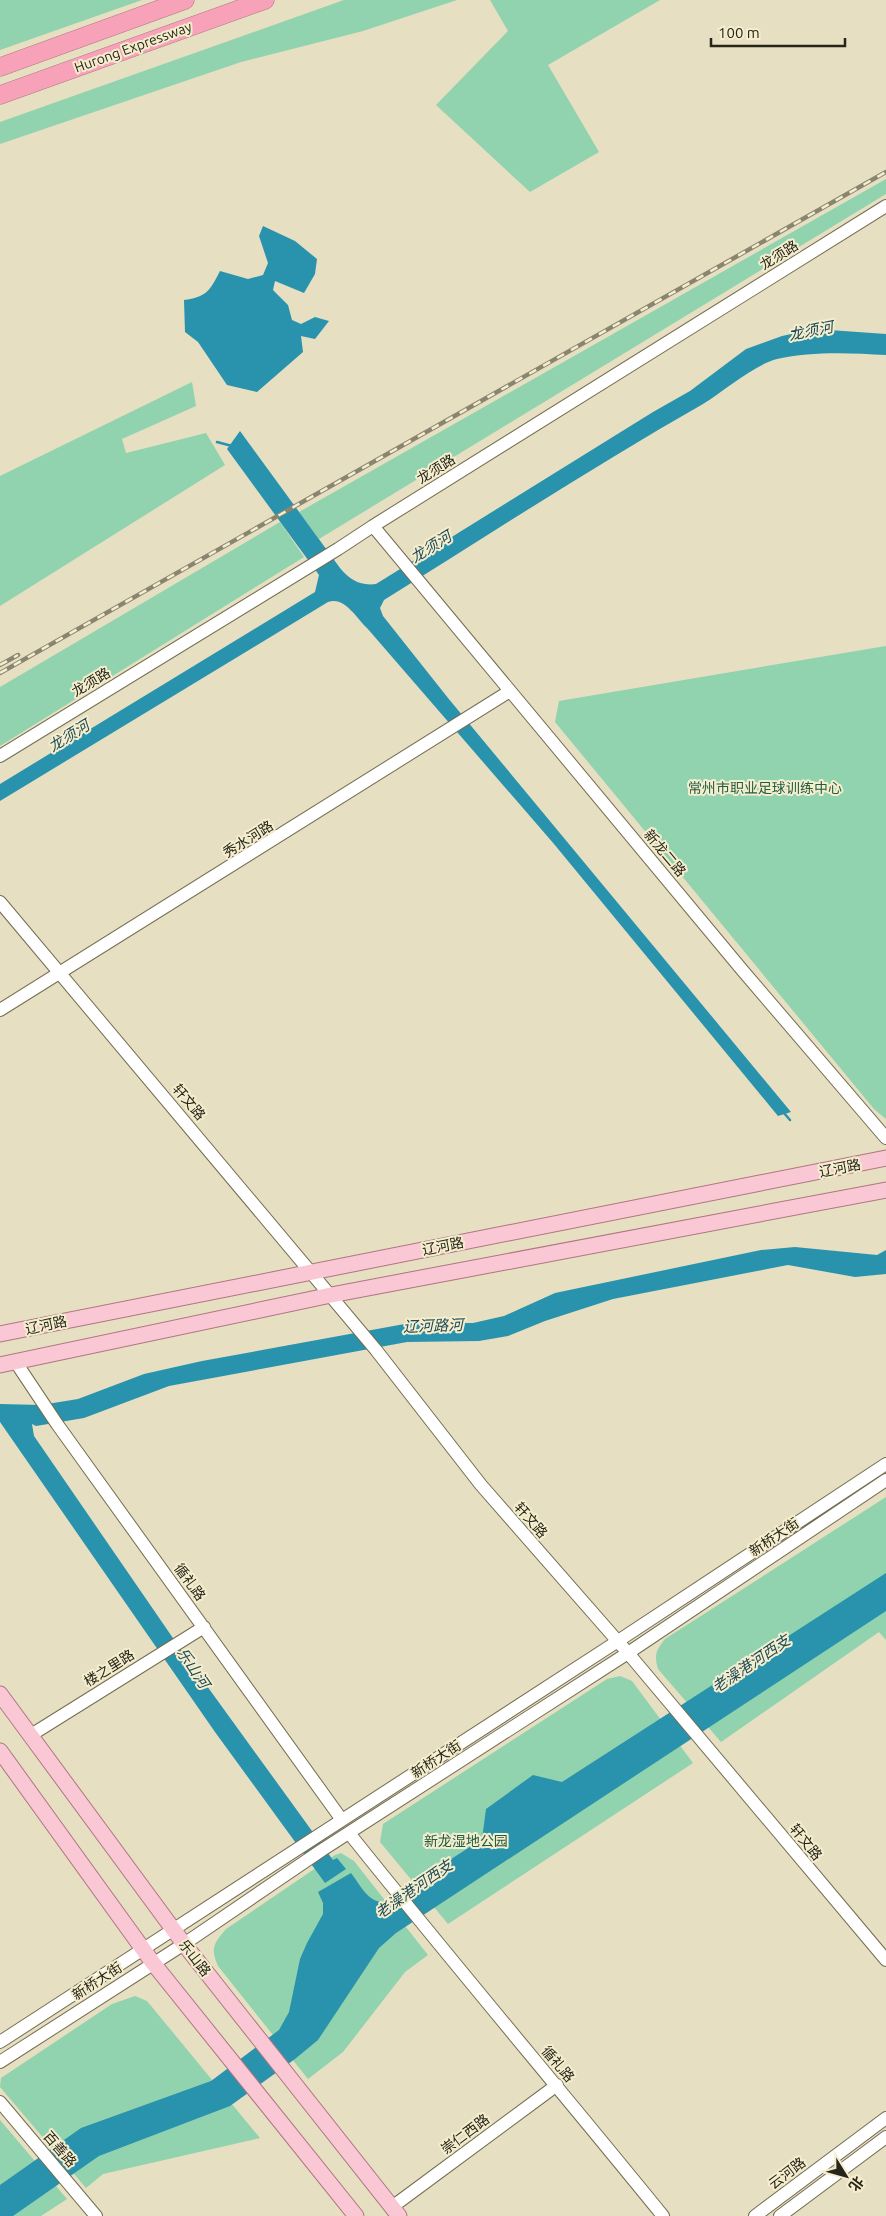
<svg xmlns="http://www.w3.org/2000/svg" width="886" height="2216" viewBox="0 0 886 2216" font-family="Ubuntu,'Noto Sans SC',sans-serif">
<style>
.green{fill:#90d3ae}
.water{fill:#2993ad}
.lines{fill:none;stroke-linecap:round;stroke-linejoin:round}
.stream{stroke:#2993ad;stroke-width:2.5}
.minor-casing{stroke:#746d52;stroke-width:14}
.major-casing{stroke:#ae7681;stroke-width:17}
.highway-casing{stroke:#ae7681;stroke-width:19}
.minor{stroke:#fff;stroke-width:12}
.major{stroke:#fac7d5;stroke-width:15}
.highway{stroke:#f7a2b9;stroke-width:18}
.rail-casing{stroke:#8a8570;stroke-width:4.5}
.rail{stroke:#f4edce;stroke-width:2.5;stroke-dasharray:8;stroke-linecap:butt}
.labels{text-anchor:middle;stroke-width:4;stroke-linejoin:round;paint-order:stroke}
.street-label{font-size:14px;fill:#272519;stroke:#f4edce}
.park-label{font-size:14px;fill:#225d41;stroke:#f4edce}
.water-label{font-size:15px;font-style:italic;fill:#1e4a56;stroke:#f4edce}
</style>
<rect width="100%" height="100%" fill="#e6dfc1"/>
<!-- green -->
<path class="green" d="M0,0H142L0,50Z
M344,0H457L363,31L241,62L0,144V122Z
M490,0H660L548,65L599,152L530,192L436,105L508,31Z
M886,179V194L319,539L299,512Z
M192,382L196,406L122,439L126,453L206,433L225,465L0,606V476Z
M280,522L304,557L0,746V687Z
M886,646V1119L874,1109L555,722L559,701Z
M886,1497V1640L879,1632L721,1742L658,1669C654,1655 656,1650 665,1639Z
M620,1676L632,1681L693,1763L448,1924L380,1842L383,1824L607,1679Z
M341,1853L354,1861L428,1955L405,1972L343,2052L308,2079L218,1966C210,1948 214,1943 226,1929L335,1855Z
M135,1996L147,2001L260,2138L103,2174L86,2188L0,2087L1,2078L112,2004Z
M0,2120L67,2199L41,2216H0Z"/>
<!-- water -->
<path class="water" d="M263,226L295,241L317,259L315,274L304,293L275,281L273,290L288,305L292,320L301,324L315,317L329,321L315,339L301,336L303,352L257,392L227,385L198,342L185,332L184,300C206,297 210,291 220,271L248,279L263,275L268,263L259,236Z
M815,329L886,334V355C851,353 812,351 777,359C754,365 724,391 703,404C594,466 490,534 384,600L380,608L383,616L448,698L791,1112L778,1116L554,844L367,628C356,618 345,596 328,602L0,801V784L315,592L319,575L227,449L240,431L340,568C350,580 360,586 376,584L653,412L690,391L746,349L782,336Z
M795,1247L877,1255L886,1250V1274L855,1277L788,1265L613,1299L545,1321L508,1336L479,1341L407,1342L169,1386L84,1418L36,1426L32,1424L34,1436L186,1657L333,1860L337,1858L346,1869L325,1883L215,1732L0,1422V1404L41,1405L78,1399L144,1374L202,1361L410,1323H473L504,1316L555,1293L761,1250Z
M886,1573V1611L396,1933L379,1948L318,2040L295,2059L230,2106L99,2156L13,2216H0V2185L81,2128L211,2081L279,2030L289,2012L300,1959L307,1943L323,1914V1903L318,1892L351,1873C361,1886 368,1903 385,1902L482,1839L486,1809L533,1775L562,1782Z"/>
<g class="lines">
<!-- stream -->
<path class="stream" d="M217,442L232,446
M784,1113L790,1120"/>
<!-- minor casing -->
<g class="minor-casing">
<path id="minor" d="M373,526L743,971L886,1138
M0,756L338,549L373,526L886,206
M0,902L376,1350L481,1485L628,1653L886,1960
M0,1010L510,691
M15,1361L57,1424L342,1820
M31,1735L204,1627
M349,1833C452,1962 559,2088 663,2216
M0,2042L618,1641L886,1464
M0,2062L184,1944L322,1850L628,1653L886,1480
M0,2102L96,2216
M392,2207L557,2085
M755,2216L886,2118
M780,2216L886,2137"/>
</g>
<!-- major casing -->
<g class="major-casing">
<path id="major" d="M0,1334L886,1158
M0,1365L331,1295L886,1190
M0,1694L184,1944L399,2216
M0,1751L153,1963L356,2216"/>
</g>
<!-- highway casing -->
<g class="highway-casing">
<path id="highway" d="M0,67L185,0
M0,95L265,0"/>
</g>
<!-- minor -->
<use href="#minor" class="minor"/>
<!-- major -->
<use href="#major" class="major"/>
<!-- highway -->
<use href="#highway" class="highway"/>
<!-- rail casing -->
<g class="rail-casing">
<path id="rail" d="M0,665L18,655
M0,673L886,172"/>
</g>
<!-- rail -->
<use href="#rail" class="rail"/>
</g>
<g class="labels">
<!-- street labels -->
<g class="street-label">
<text transform="translate(133 47) rotate(-20)" y="5">Hurong Expressway</text>
<text transform="translate(779 255) rotate(-32)" y="5">龙须路</text>
<text transform="translate(436 469) rotate(-32)" y="5">龙须路</text>
<text transform="translate(91 682) rotate(-31)" y="5">龙须路</text>
<text transform="translate(248 839) rotate(-32)" y="5">秀水河路</text>
<text transform="translate(665 853) rotate(50)" y="5">新龙二路</text>
<text transform="translate(189 1102) rotate(50)" y="5">轩文路</text>
<text transform="translate(840 1168) rotate(-11)" y="5">辽河路</text>
<text transform="translate(443 1246) rotate(-11)" y="5">辽河路</text>
<text transform="translate(46 1325) rotate(-12)" y="5">辽河路</text>
<text transform="translate(531 1520) rotate(49)" y="5">轩文路</text>
<text transform="translate(774 1537) rotate(-34)" y="5">新桥大街</text>
<text transform="translate(190 1582) rotate(54)" y="5">循礼路</text>
<text transform="translate(109 1668) rotate(-32)" y="5">楼之里路</text>
<text transform="translate(436 1759) rotate(-33)" y="5">新桥大街</text>
<text transform="translate(806 1842) rotate(51)" y="5">轩文路</text>
<text transform="translate(195 1958) rotate(52)" y="5">乐山路</text>
<text transform="translate(97 1981) rotate(-33)" y="5">新桥大街</text>
<text transform="translate(558 2064) rotate(50)" y="5">循礼路</text>
<text transform="translate(465 2134) rotate(-37)" y="5">崇仁西路</text>
<text transform="translate(60 2149) rotate(49)" y="5">百善路</text>
<text transform="translate(787 2173) rotate(-37)" y="5">云河路</text>
</g>
<!-- park labels -->
<g class="park-label">
<text x="765" y="793">常州市职业足球训练中心</text>
<text x="466" y="1846">新龙湿地公园</text>
</g>
<!-- water labels -->
<g class="water-label">
<text transform="translate(811 331) rotate(-11)" y="5">龙须河</text>
<text transform="translate(431 547) rotate(-32)" y="5">龙须河</text>
<text transform="translate(69 736) rotate(-32)" y="5">龙须河</text>
<text transform="translate(433 1326) rotate(-2)" y="5">辽河路河</text>
<text transform="translate(751 1664) rotate(-34)" y="5">老澡港河西支</text>
<text transform="translate(193 1668) rotate(56)" y="5">乐山河</text>
<text transform="translate(414 1889) rotate(-35)" y="5">老澡港河西支</text>
</g>
</g>
<!-- north arrow -->
<g transform="translate(846 2176) rotate(127)" stroke="#f4edce" stroke-width="4" paint-order="stroke">
<path d="M0-4L9 19L0 12L-9 19Z" fill="#272519"/>
<text y="-8" font-size="14" font-weight="bold" text-anchor="middle" fill="#272519">北</text>
</g>
<!-- scale -->
<path d="M711 38v8h134v-8" fill="none" stroke="#272519" stroke-width="2.5"/>
<text x="718" y="38" font-size="15" fill="#272519" stroke="#f4edce" stroke-width="4" paint-order="stroke">100 m</text>
</svg>
